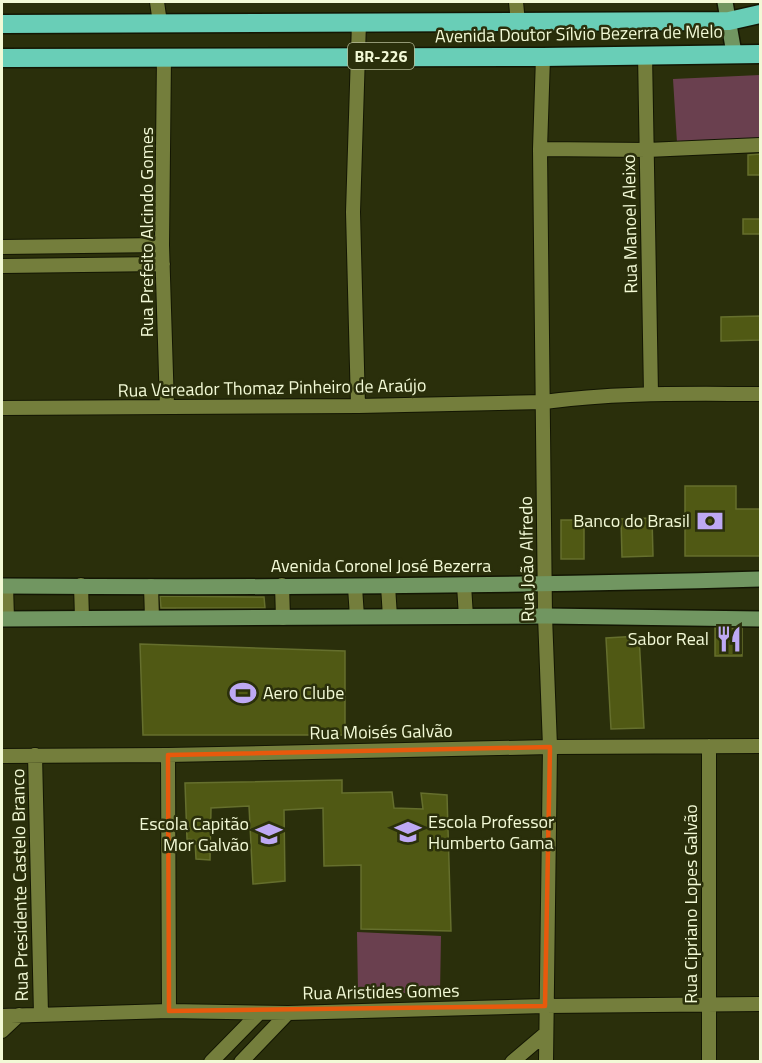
<svg xmlns="http://www.w3.org/2000/svg" width="762" height="1063" viewBox="0 0 762 1063" font-family="'Titillium Web',sans-serif">
<style>
.green{fill:#6a404f}
.building{fill:#505914;stroke:#656f2d;stroke-width:1.5}
.lines{fill:none;stroke-linecap:round;stroke-linejoin:round}
.street-casing{stroke:#131603;stroke-width:16}
.secondary-casing{stroke:#131603;stroke-width:18}
.highway-casing{stroke:#131603;stroke-width:21}
.street{stroke:#747e3c;stroke-width:14}
.secondary{stroke:#719661;stroke-width:15}
.highway{stroke:#69ceb7;stroke-width:18}
.marked{fill:none;stroke:#e8590c;stroke-width:4.5;stroke-linejoin:round}
.labels{text-anchor:middle;stroke-width:5;stroke-linejoin:round;paint-order:stroke}
.shield{fill:#2a2f0b;stroke:#b6bc99;stroke-width:1.5}
.shield-label{font-size:16px;font-weight:bold;fill:#f2f9d6}
.street-label{font-size:18px;fill:#f2f9d6;stroke:#2a2f0b}
.poi-label{font-size:18px;fill:#f2f9d6;stroke:#2a2f0b;text-anchor:end}
</style>
<rect width="100%" height="100%" fill="#2a2f0b"/>
<!-- green -->
<path class="green" d="M760,75V142L677,143L673,79Z
M357,932L441,936L440,993H358Z"/>
<!-- building -->
<path class="building" d="M760,154V175H748V155Z
M743,219H760V234H743Z
M760,316V340L721,341V317Z
M685,486H736V509H760V556H685Z
M652,518L653,556L622,557L621,519Z
M561,520H584V559H561Z
M160,596L264,597L265,608H161Z
M715,628H742V656H715Z
M639,636L644,728L611,729L606,638Z
M140,644L345,651V735H143Z
M342,780V793L392,792L394,808L423,809L421,793L447,795L451,931L361,929V865L324,866L323,808L284,810L285,881L253,884L249,806L211,808L210,860L196,859L195,840L187,839L185,783Z"/>
<g class="lines">
<!-- street casing -->
<g class="street-casing">
<path id="street" d="M157,2L160,23
M516,2L518,23
M645,54L651,394
M164,57L162,245L167,407
M543,57L540,149L545,616L550,747L546,1062
M540,149L647,150L760,145
M2,247L162,245
M2,266L163,264
M358,406L353,212L359,22
M2,408L358,406L544,402C615,392 689,394 760,394
M81,585L82,618
M282,585L283,618
M464,585L466,617
M6,586L7,619
M151,586L152,618
M388,586L390,617
M355,587L357,617
M709,746V1062
M35,755L41,1014
M168,755L169,1011
M2,756L168,755L550,747L760,746
M2,1016L169,1011L288,1013L545,1006L760,1004
M2,1031L19,1015
M211,1062L259,1013
M241,1062L288,1013
M512,1062L545,1034"/>
</g>
<!-- secondary casing -->
<g class="secondary-casing">
<path id="secondary" d="M725,2L734,53
M2,586C255,588 508,586 760,579
M2,619L545,616L760,619"/>
</g>
<!-- highway casing -->
<g class="highway-casing">
<path id="highway" d="M2,24L729,21L760,14
M2,58L543,57L760,54"/>
</g>
<!-- street -->
<use href="#street" class="street"/>
<!-- secondary -->
<use href="#secondary" class="secondary"/>
<!-- highway -->
<use href="#highway" class="highway"/>
</g>
<!-- marked area -->
<path class="marked" d="M550,747L545,1006L169,1011L168,755Z"/>
<!-- icons -->
<defs>
<g id="bank-bare" transform="scale(2.07)"><path d="M-6-4H6V4H-6ZM0-2.3a2.3 2.3 0 1 0 0 4.6a2.3 2.3 0 1 0 0-4.6Z" fill="#bea9f4" stroke="#2a2f0b" stroke-width="2.5" paint-order="stroke"/></g>
<g id="restaurant-bare" transform="scale(2.07)"><path d="M-5-6h1v4h1v-4h1v4h1v-4h1v5L-1.5 .5V6h-2V.5L-5-1ZM5-6V6H3V1.5H1.5Q1.5-4 5-6Z" fill="#bea9f4" stroke="#2a2f0b" stroke-width="2.5" paint-order="stroke"/></g>
<g id="stadium-bare" transform="scale(2.07)"><path d="M0-5a6.5 5 0 1 0 0 10a6.5 5 0 1 0 0-10ZM-3.5-1.8h7v3.6h-7Z" fill="#bea9f4" stroke="#2a2f0b" stroke-width="2.5" paint-order="stroke"/></g>
<g id="school-bare" transform="scale(2.07)"><path d="M0-5L7-2L0 1L-7-2ZM-4 1L0 2.5L4 1V4Q0 6-4 4Z" fill="#bea9f4" stroke="#2a2f0b" stroke-width="2.5" paint-order="stroke"/></g>
</defs>
<g fill-rule="evenodd">
<use href="#bank-bare" x="710" y="521"/>
<use href="#restaurant-bare" x="729" y="639"/>
<use href="#stadium-bare" x="243" y="693"/>
<use href="#school-bare" x="408" y="832"/>
<use href="#school-bare" x="269" y="834"/>
</g>
<g class="labels">
<!-- shield labels -->
<rect class="shield" x="348" y="43" width="66" height="26" rx="4.5"/>
<g class="shield-label">
<text x="381" y="62">BR-226</text>
</g>
<!-- street labels -->
<g class="street-label">
<text transform="translate(579 34) rotate(-1)" y="6">Avenida Doutor Sílvio Bezerra de Melo</text>
<text transform="translate(630 224) rotate(-91)" y="6">Rua Manoel Aleixo</text>
<text transform="translate(147 232) rotate(-90)" y="6">Rua Prefeito Alcindo Gomes</text>
<text transform="translate(272 388) rotate(-1)" y="6">Rua Vereador Thomaz Pinheiro de Araújo</text>
<text transform="translate(527 559) rotate(-91)" y="6">Rua João Alfredo</text>
<text x="381" y="572">Avenida Coronel José Bezerra</text>
<text transform="translate(381 732) rotate(-1)" y="6">Rua Moisés Galvão</text>
<text transform="translate(20 885) rotate(-91)" y="6">Rua Presidente Castelo Branco</text>
<text transform="translate(691 904) rotate(-90)" y="6">Rua Cipriano Lopes Galvão</text>
<text transform="translate(381 992) rotate(-1)" y="6">Rua Aristides Gomes</text>
</g>
<!-- poi labels -->
<g class="poi-label">
<text x="690" y="527">Banco do Brasil</text>
<text x="709" y="645">Sabor Real</text>
<text x="263" y="699" text-anchor="start">Aero Clube</text>
<text x="428" y="828" text-anchor="start">Escola Professor<tspan x="428" dy="21">Humberto Gama</tspan></text>
<text x="249" y="830">Escola Capitão<tspan x="249" dy="21">Mor Galvão</tspan></text>
</g>
</g>
<!-- border -->
<rect width="762" height="1063" fill="none" stroke="#f2f9d6" stroke-width="6"/>
</svg>
